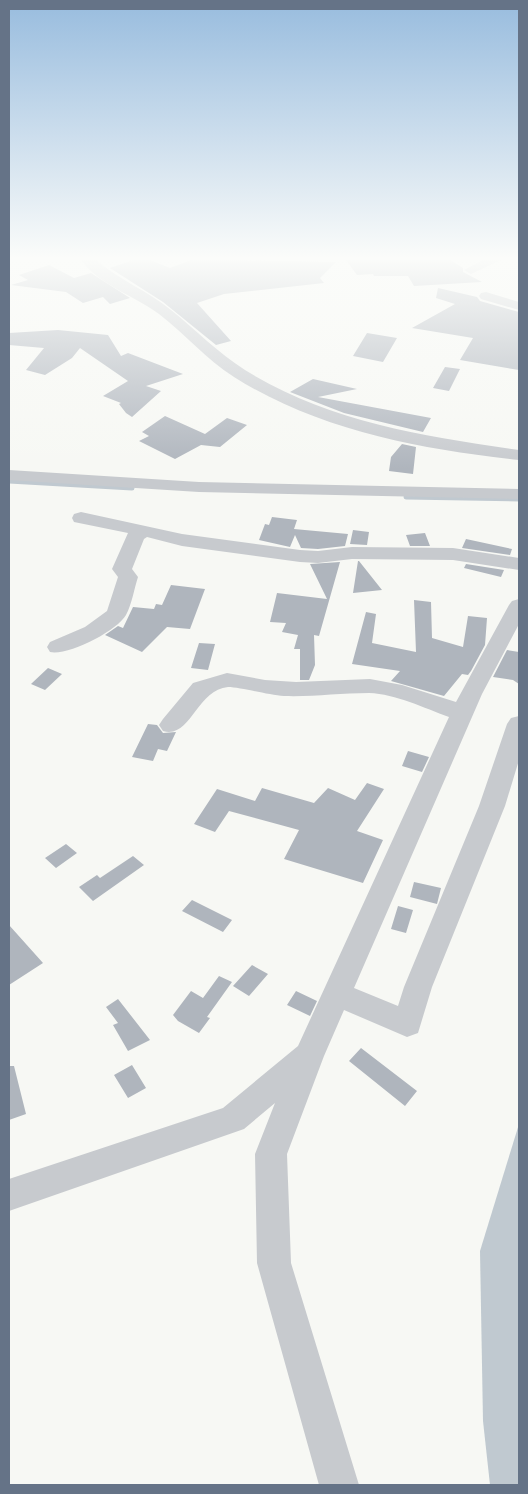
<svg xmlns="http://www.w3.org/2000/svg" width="528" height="1494" viewBox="0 0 528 1494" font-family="Barlow,sans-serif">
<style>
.water{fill:#c0c9d0}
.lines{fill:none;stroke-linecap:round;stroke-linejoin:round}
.stream{stroke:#c0c9d0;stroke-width:5}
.building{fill:#afb5bd}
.minor{fill:#c7cace;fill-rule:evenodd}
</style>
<rect width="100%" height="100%" fill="#f7f8f4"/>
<!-- water -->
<path class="water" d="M519,1124V1485H490L483,1421L480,1251Z"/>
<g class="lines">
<!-- stream -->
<path class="stream" d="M9,481L132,488
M406,497L519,499"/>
</g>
<!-- building -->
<path class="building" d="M133,260H150L170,268L191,260L336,262L320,278L324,283L224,294L197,303L231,341L216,345L163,302L110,268Z
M346,260H450L463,268V272L482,282L414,286L408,276H374L373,274L357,275Z
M49,265L74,278L91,273L130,298L110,304L103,297L83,303L66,292L11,285L28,280L19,275Z
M438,288L477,297L480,301L519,312V370L460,360L473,338L412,328L455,304L436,298Z
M58,330L108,335L121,356L128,353L183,374L146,386L161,391L132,417L126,413L119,404L121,403L103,396L128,381L80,348L72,358L45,375L26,370L44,348L9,345V333Z
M367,333L397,338L383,362L353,356Z
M445,367L460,369L449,391L433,388Z
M313,379L357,389L318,397L431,418L423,432L344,413L290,392Z
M165,416L205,434L227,418L247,425L220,447L201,445L175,459L139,441L149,436L142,432Z
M402,444L416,447L413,474L389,471L391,457Z
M272,517L297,520L294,529L348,534L345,546L318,549L301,548L295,535L290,547L259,540L265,524L269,525Z
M353,530L369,532L367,545L350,544Z
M425,533L430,546H410L406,535Z
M466,539L512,549L510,555L462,548Z
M358,561H359L382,590L353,593Z
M340,562L319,636L314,635L315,665L309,680H300V649H294L298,635L282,632L286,623L270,622L277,593L327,599L310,564Z
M466,564L504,570L501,577L464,568Z
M171,585L205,589L190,629L167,627L142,652L105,635L118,626L123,628L133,607L154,609L156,604L162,605Z
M414,600L431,602L432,638L463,647L468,616L487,618L485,645L471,671L468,675L462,674L444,696L391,681L400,671L352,664L366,612L376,614L372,643L416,652Z
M199,643L215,644L208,670L191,668Z
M507,650L519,652V684L513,680L493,677Z
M48,668L62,674L45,690L31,684Z
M148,724L157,725L163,733L176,732L167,751L158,749L153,761L132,757Z
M408,751L429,757L422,772L402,766Z
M367,783L384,789L357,831L383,840L363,883L284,859L299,830L229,811L215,832L194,824L217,789L255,801L262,788L314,803L328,788L355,800Z
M66,844L77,853L56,868L45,858Z
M133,856L144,865L93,901L79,887L97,875L100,878Z
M414,882L441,888L437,904L410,897Z
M192,900L232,920L223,932L182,911Z
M398,906L413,910L406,933L391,929Z
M9,925L43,963L9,985Z
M252,965L268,974L249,996L233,986Z
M219,976L232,982L207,1017L210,1018L199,1033L178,1021L173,1015L191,991L203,998Z
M296,991L317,1001L310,1016L287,1005Z
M118,999L150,1040L128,1051L113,1025L118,1023L106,1007Z
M361,1048L417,1091L405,1106L349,1061Z
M132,1065L146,1088L128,1098L114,1075Z
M9,1066H14L26,1114L9,1120Z"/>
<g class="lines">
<!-- minor -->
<path class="minor" d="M81,260H96C119,280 148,291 171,310C196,330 218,353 245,370C329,422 423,436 519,450V460C420,449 320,431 234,377C206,359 185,334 159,314C135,296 99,285 81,260Z
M483,260H501L471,274L464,270Z
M486,292L519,302V310L481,299L479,296L481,293Z
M9,470L199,482L519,489V499L199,492L9,480Z
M81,512L182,534L300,550L318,551L352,547L453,548L519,558V570L453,560L352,559L318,563L300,562L182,546L147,537L144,539L132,569L138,577C134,589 132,604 126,615C117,631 68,656 50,652L47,647L50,642L85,627L107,611L118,577L112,569L128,533L74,522L72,518L74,514Z
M519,599V624L482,694L354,988L398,1006L404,987L479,806L507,724L511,718L519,716V760L505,806L432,987L418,1033L407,1037L344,1010L324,1056L287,1154L291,1263L359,1485H319L257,1263L255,1154L275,1103L244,1129L9,1211V1179L223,1108L298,1046L449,717C424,708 396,694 369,693C340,693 312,697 284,696C268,695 240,687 228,687C196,690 191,739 163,731L159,725L163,719L193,683L227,673L265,680L296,682L370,679L402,685L456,702L509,605L512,601Z"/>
</g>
<!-- sky -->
<linearGradient id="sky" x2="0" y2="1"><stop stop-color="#98bcde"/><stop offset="0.55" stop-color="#fbfcfa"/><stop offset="1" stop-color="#fbfcfa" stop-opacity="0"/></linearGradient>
<rect width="528" height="469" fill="url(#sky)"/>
<!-- border -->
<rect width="528" height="1494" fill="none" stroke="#657387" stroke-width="20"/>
</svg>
